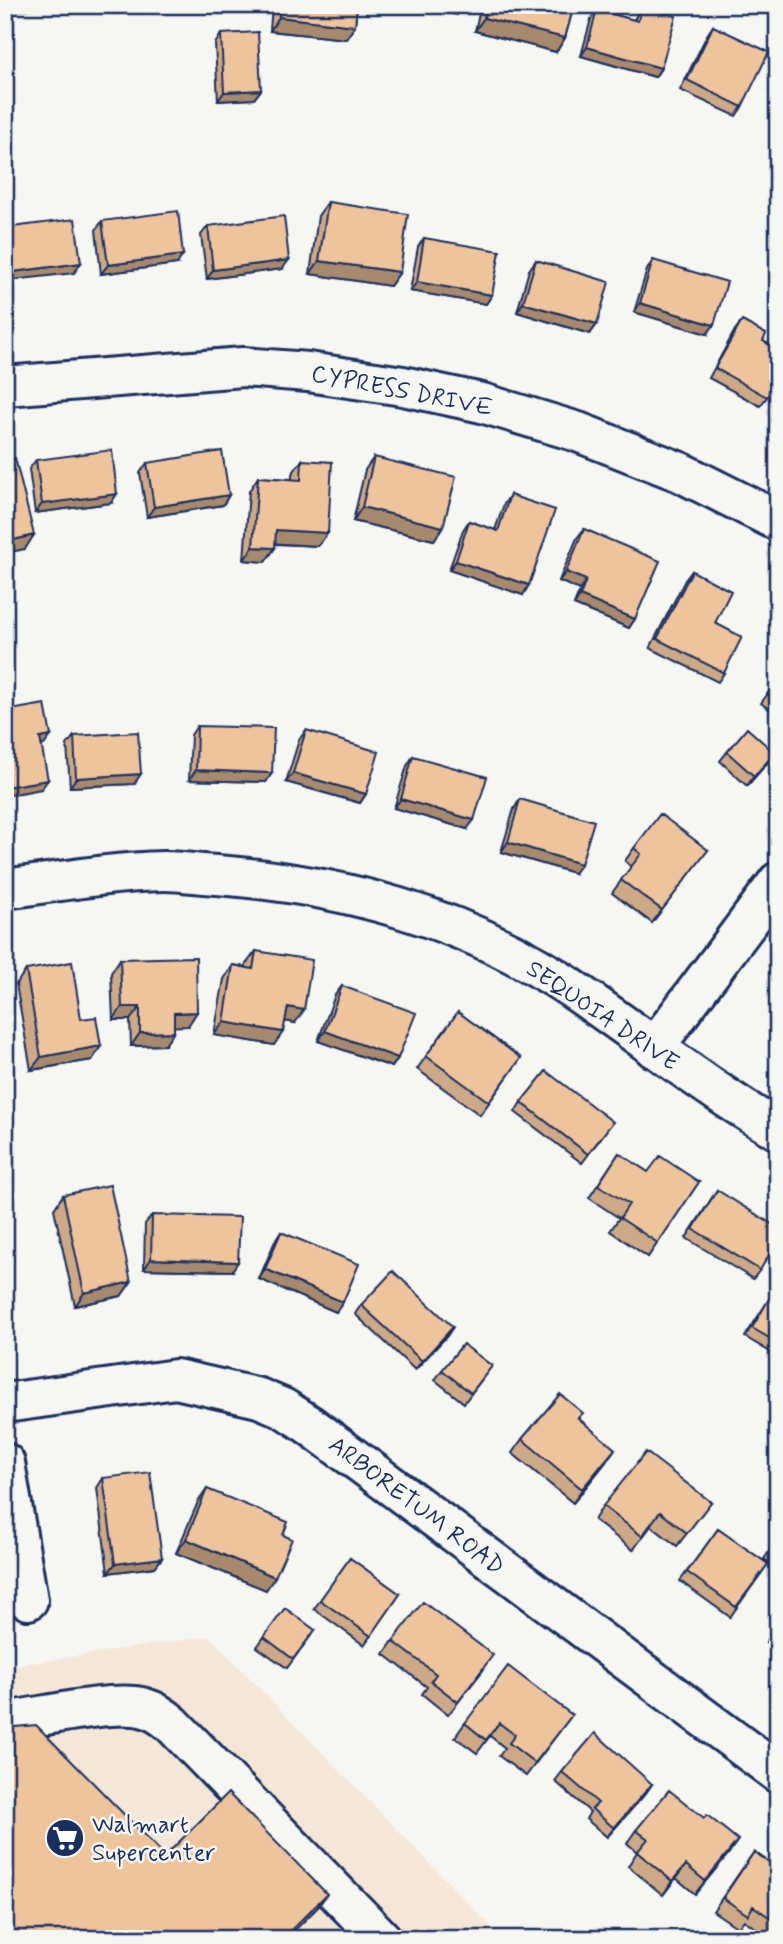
<svg xmlns="http://www.w3.org/2000/svg" width="783" height="1944" viewBox="0 0 783 1944" font-family="Mynerve,sans-serif">
<style>
.built{fill:#f4e7d8}
.lines{fill:none;stroke-linecap:round;stroke-linejoin:round}
.minor-casing{stroke:#1b2f5e;stroke-width:44}
.minor{stroke:#f6f6f2;stroke-width:38}
.wall{fill:#cda987;stroke:#1b2f5e;stroke-width:2}
.shaded-wall{fill:#a7896e;stroke:#1b2f5e;stroke-width:2}
.building{fill:#eec49d;stroke:#1b2f5e;stroke-width:2}
.labels{text-anchor:middle;stroke-width:5;stroke-linejoin:round;paint-order:stroke}
.street-label{font-size:24px;fill:#1b2f5e;stroke:#f6f6f2}
.poi-label{font-size:24px;fill:#1b2f5e;stroke:#f6f6f2;text-anchor:start}
</style>
<rect width="100%" height="100%" fill="#f6f6f2"/>
<filter id="ink" filterUnits="userSpaceOnUse"><feTurbulence type="fractalNoise" baseFrequency=".0143" numOctaves="2"/><feDisplacementMap in="SourceGraphic" scale="14" xChannelSelector="R" yChannelSelector="G"/><feConvolveMatrix kernelMatrix="1 2 1 2 8 2 1 2 1" color-interpolation-filters="sRGB"/></filter>
<g filter="url(#ink)">
<!-- built -->
<path class="built" d="M209,1636L503,1939H5V1667Z"/>
<g class="lines">
<!-- minor casing -->
<g class="minor-casing">
<path id="minor" d="M5,386L243,367L308,372L403,386L482,403L578,432L680,472L778,521
M5,889C57,882 111,872 164,871C181,871 199,874 217,875C339,884 464,917 568,986C638,1033 704,1087 778,1130
M654,1048L778,882
M5,1403L176,1379L259,1398L283,1408L308,1424L778,1773
M5,1463L28,1600
M5,1722C38,1717 117,1699 145,1708C156,1711 164,1717 172,1724L382,1939"/>
</g>
<!-- minor -->
<use href="#minor" class="minor"/>
</g>
<!-- wall -->
<path class="wall" d="M211,5H255L251,11L212,12Z
M272,5H357L355,26L346,39L270,31Z
M481,5H574L565,38L556,52L475,31Z
M642,7L661,68L655,77L581,56L591,19L597,10L634,20L636,16Z
M713,26L742,107L736,116L680,90L707,35Z
M221,34L261,90L254,99L218,101L215,44Z
M328,202L400,272L390,286L310,274L318,216Z
M102,221L177,264L101,274L96,230Z
M208,226L282,269L207,279L201,235Z
M424,238L492,295L486,304L410,291L418,247Z
M536,260L597,324L590,334L517,312L529,270Z
M653,260L707,334L634,312L647,270Z
M742,321L763,341L767,397L760,406L709,378L735,330Z
M374,457L443,527L434,540L353,521L365,470Z
M36,460L111,503L35,513L29,469Z
M302,460L318,546L275,544V548L265,562L244,560L249,491L258,477L292,479V474Z
M147,463L229,495L223,505L147,517L140,473Z
M510,495L523,595L449,570L463,530L469,521L495,530L504,504Z
M584,529L635,619L629,628L574,605L580,590L559,581L577,538Z
M692,571L715,623L724,673L718,682L650,648L685,580Z
M778,680V716L761,703Z
M197,726L272,773L266,782L189,780L191,735Z
M306,730L366,794L360,803L286,782L299,740Z
M74,736L134,784L70,787L67,745Z
M727,752L775,753L768,762L747,786L720,761Z
M413,756L467,829L394,808L407,766Z
M520,799L574,873L501,852L514,809Z
M634,848L708,850L652,923L612,893L631,867L625,861Z
M256,951L295,1023L285,1021L274,1045L214,1035L224,979L233,965L246,967V964Z
M120,959L188,1026H174L165,1045L131,1046L130,1020H113L111,973Z
M26,970L81,1019L101,1046L92,1060L31,1070L16,984Z
M342,986L398,1058L392,1067L318,1041L335,995Z
M458,1012L521,1058L480,1115L417,1069Z
M521,1102L606,1131L582,1163L515,1112Z
M619,1153L648,1172L699,1182L648,1257L610,1231L619,1218L589,1198Z
M717,1190L760,1270L753,1279L686,1238Z
M63,1195L131,1282L121,1296L75,1306L54,1209Z
M152,1215L232,1271L144,1269L145,1224Z
M281,1232L343,1302L336,1312L259,1279L275,1241Z
M769,1299L778,1304V1345L772,1353L745,1337Z
M361,1305L447,1336L415,1370L355,1314Z
M492,1366L464,1403L435,1380L442,1370Z
M579,1418L606,1462L573,1503L512,1453L522,1439Z
M103,1478L162,1558L155,1567L108,1573L97,1488Z
M207,1489L283,1535L266,1590L176,1553L198,1502Z
M711,1502L677,1546L651,1526L633,1550L594,1520L603,1506Z
M718,1529L768,1564L730,1617L680,1581Z
M778,1539V1568L764,1559Z
M350,1558L400,1594L364,1645L314,1609Z
M778,1625V1652L766,1642Z
M315,1630L287,1668L257,1647L264,1637Z
M393,1641L484,1669L448,1715L422,1694L427,1687L384,1654Z
M572,1715L526,1776L499,1756L505,1748L490,1736L477,1753L455,1737L465,1723Z
M562,1772L652,1784L646,1793L607,1837L586,1819L590,1812L555,1781Z
M636,1830L729,1853L695,1894L676,1878L663,1895L628,1866L637,1852L627,1843Z
M754,1852L778,1868V1939L770,1938L744,1920L738,1928L713,1911Z"/>
<!-- shaded-wall -->
<path class="shaded-wall" d="M5,5H41L40,7L5,12Z
M216,5H255L251,11L212,12Z
M394,5H460L463,6L457,15Z
M279,17L355,26L346,39L270,31Z
M484,18L565,38L556,52L475,31Z
M587,47L661,68L655,77L581,56Z
M261,90L254,99L218,101L224,92Z
M183,255L177,264L101,274L108,265Z
M289,260L282,269L207,279L213,270Z
M319,261L400,272L390,286L310,274Z
M81,263L74,273L5,281V273Z
M417,282L492,295L486,304L410,291Z
M523,303L597,324L590,334L517,312Z
M640,303L714,325L707,334L634,312Z
M117,494L111,503L35,513L42,504Z
M229,495L223,505L147,517L154,507Z
M362,507L443,527L434,540L353,521Z
M276,530L328,533L318,546L266,543Z
M34,535L25,549L5,553V542Z
M253,547L275,548L265,562L244,560Z
M456,561L529,585L523,595L449,570Z
M566,572L586,580L580,590L559,581Z
M580,596L635,619L629,628L574,605Z
M51,736L44,745L34,747L40,738Z
M775,753L768,762L747,786L754,776Z
M196,770L272,773L266,782L189,780Z
M293,773L366,794L360,803L286,782Z
M141,774L134,784L70,787L76,778Z
M48,780L41,789L5,796V787Z
M401,799L474,820L467,829L394,808Z
M508,842L581,864L574,873L501,852Z
M122,1007H140L130,1020H113Z
M288,1007L304,1010L295,1023L278,1020Z
M197,1012L188,1026L164,1027L174,1013Z
M224,1022L283,1032L274,1045L214,1035Z
M325,1031L398,1058L392,1067L318,1041Z
M174,1032L165,1045L131,1046L140,1033Z
M101,1046L92,1060L31,1070L41,1057Z
M151,1259L238,1262L232,1271L144,1269Z
M265,1269L343,1302L336,1312L259,1279Z
M131,1282L121,1296L75,1306L84,1293Z
M453,1327L447,1336L415,1370L422,1361Z
M615,1449L606,1462L573,1503L582,1489Z
M186,1539L275,1577L266,1590L176,1553Z
M162,1558L155,1567L108,1573L115,1564Z
M652,1784L646,1793L607,1837L614,1828Z
M738,1840L729,1853L695,1894L705,1881Z
M686,1865L676,1878L663,1895L672,1881Z
M327,1894L318,1907L286,1939H282Z"/>
<!-- building -->
<path class="building" d="M280,5H357L355,26L279,17Z
M487,5H574L565,38L484,18Z
M642,7L676,16L661,68L587,47L597,10L638,21Z
M713,26L769,52L742,107L687,80Z
M258,32L261,90L224,92L221,34Z
M328,202L408,214L400,272L319,261Z
M178,211L183,255L108,265L102,221Z
M284,216L289,260L213,270L208,226Z
M75,219L81,263L5,273V228Z
M424,238L500,251L492,295L417,282Z
M536,260L609,282L597,324L523,303Z
M653,260L727,282L714,325L640,303Z
M742,321L766,334L763,341L778,349V378L767,397L715,368Z
M112,450L117,494L42,504L36,460Z
M222,451L229,495L154,507L147,463Z
M374,457L456,477L443,527L362,507Z
M15,458L34,535L5,542V460Z
M302,460L332,462L328,533L276,530L275,548L253,547L258,477L301,480Z
M510,495L555,510L529,585L456,561L469,521L498,531Z
M584,529L660,561L635,619L580,596L586,580L566,572Z
M692,571L731,591L715,623L742,637L724,673L657,639Z
M778,680V702L767,694Z
M45,704L51,736L40,738L48,780L5,787V711Z
M197,726L274,728L272,773L196,770Z
M747,728L775,753L754,776L727,752Z
M306,730L379,752L366,794L293,773Z
M138,732L141,774L76,778L74,736Z
M413,756L487,777L474,820L401,799Z
M520,799L594,821L581,864L508,842Z
M660,814L708,850L662,910L621,880L641,854L634,848Z
M256,951L312,960L304,1010L288,1007L283,1032L224,1022L233,965L253,969Z
M196,957L197,1012L174,1013V1032L140,1033V1007H122L120,959Z
M72,962L81,1019L96,1017L101,1046L41,1057L26,970Z
M342,986L416,1013L398,1058L325,1031Z
M458,1012L521,1058L489,1102L426,1056Z
M546,1071L613,1122L588,1154L521,1102Z
M619,1153L648,1172L660,1156L699,1182L658,1243L620,1218L629,1204L598,1185Z
M110,1185L131,1282L84,1293L63,1195Z
M717,1190L778,1228V1240L760,1270L693,1229Z
M152,1215L240,1217L238,1262L151,1259Z
M281,1232L359,1264L343,1302L265,1269Z
M393,1271L453,1327L422,1361L361,1305Z
M769,1299L778,1304V1343L752,1328Z
M463,1344L492,1366L471,1393L442,1370Z
M560,1394L583,1413L578,1418L615,1449L582,1489L522,1439Z
M646,1452L711,1502L687,1533L660,1512L642,1536L603,1506Z
M150,1472L162,1558L115,1564L103,1478Z
M207,1489L288,1522L283,1535L292,1539L275,1577L186,1539Z
M718,1529L768,1564L736,1607L687,1572Z
M778,1539V1554L771,1549Z
M350,1558L400,1594L371,1636L320,1600Z
M423,1602L493,1655L458,1702L431,1681L436,1674L393,1641Z
M285,1608L315,1630L293,1659L264,1637Z
M778,1625V1637L772,1632Z
M508,1666L572,1715L535,1763L509,1743L515,1735L499,1723L486,1740L465,1723Z
M36,1725L165,1856L228,1793L327,1894L282,1939H5V1728Z
M595,1733L652,1784L614,1828L592,1809L598,1803L562,1772Z
M669,1790L704,1818L707,1815L738,1840L705,1881L686,1865L672,1881L637,1852L648,1839L636,1830Z
M754,1852L778,1868V1923L753,1906L748,1915L723,1898Z
M778,1927V1939H770Z"/>
</g>
<!-- icons -->
<defs>
<g id="supermarket-disc" transform="scale(2.0125)"><circle r="9.5" fill="#1b2f5e" stroke="#f6f6f2"/><path d="M-6-5.5h2.5l.6 2H6L4.5 2H-2.5L-4.4-4H-6ZM-1.5 3.2a1.3 1.3 0 1 0 .1 0ZM3 3.2a1.3 1.3 0 1 0 .1 0Z" fill="#fff"/></g>
</defs>
<g fill-rule="evenodd">
<use href="#supermarket-disc" x="65" y="1838"/>
</g>
<g class="labels">
<!-- street labels -->
<g class="street-label">
<text transform="translate(402 390) rotate(11)" y="8">CYPRESS DRIVE</text>
<text transform="translate(603 1015) rotate(34)" y="8">SEQUOIA DRIVE</text>
<text transform="translate(417 1505) rotate(37)" y="8">ARBORETUM ROAD</text>
</g>
<!-- poi labels -->
<g class="poi-label">
<text x="92" y="1832">Walmart<tspan x="92" dy="28">Supercenter</tspan></text>
</g>
</g>
<!-- margin -->
<rect width="783" height="1944" fill="none" stroke="#f6f6f2" stroke-width="28"/>
<rect x="14" y="14" width="755" height="1916" fill="none" stroke="#1b2f5e" stroke-width="2.5" filter="url(#ink)"/>
</svg>
